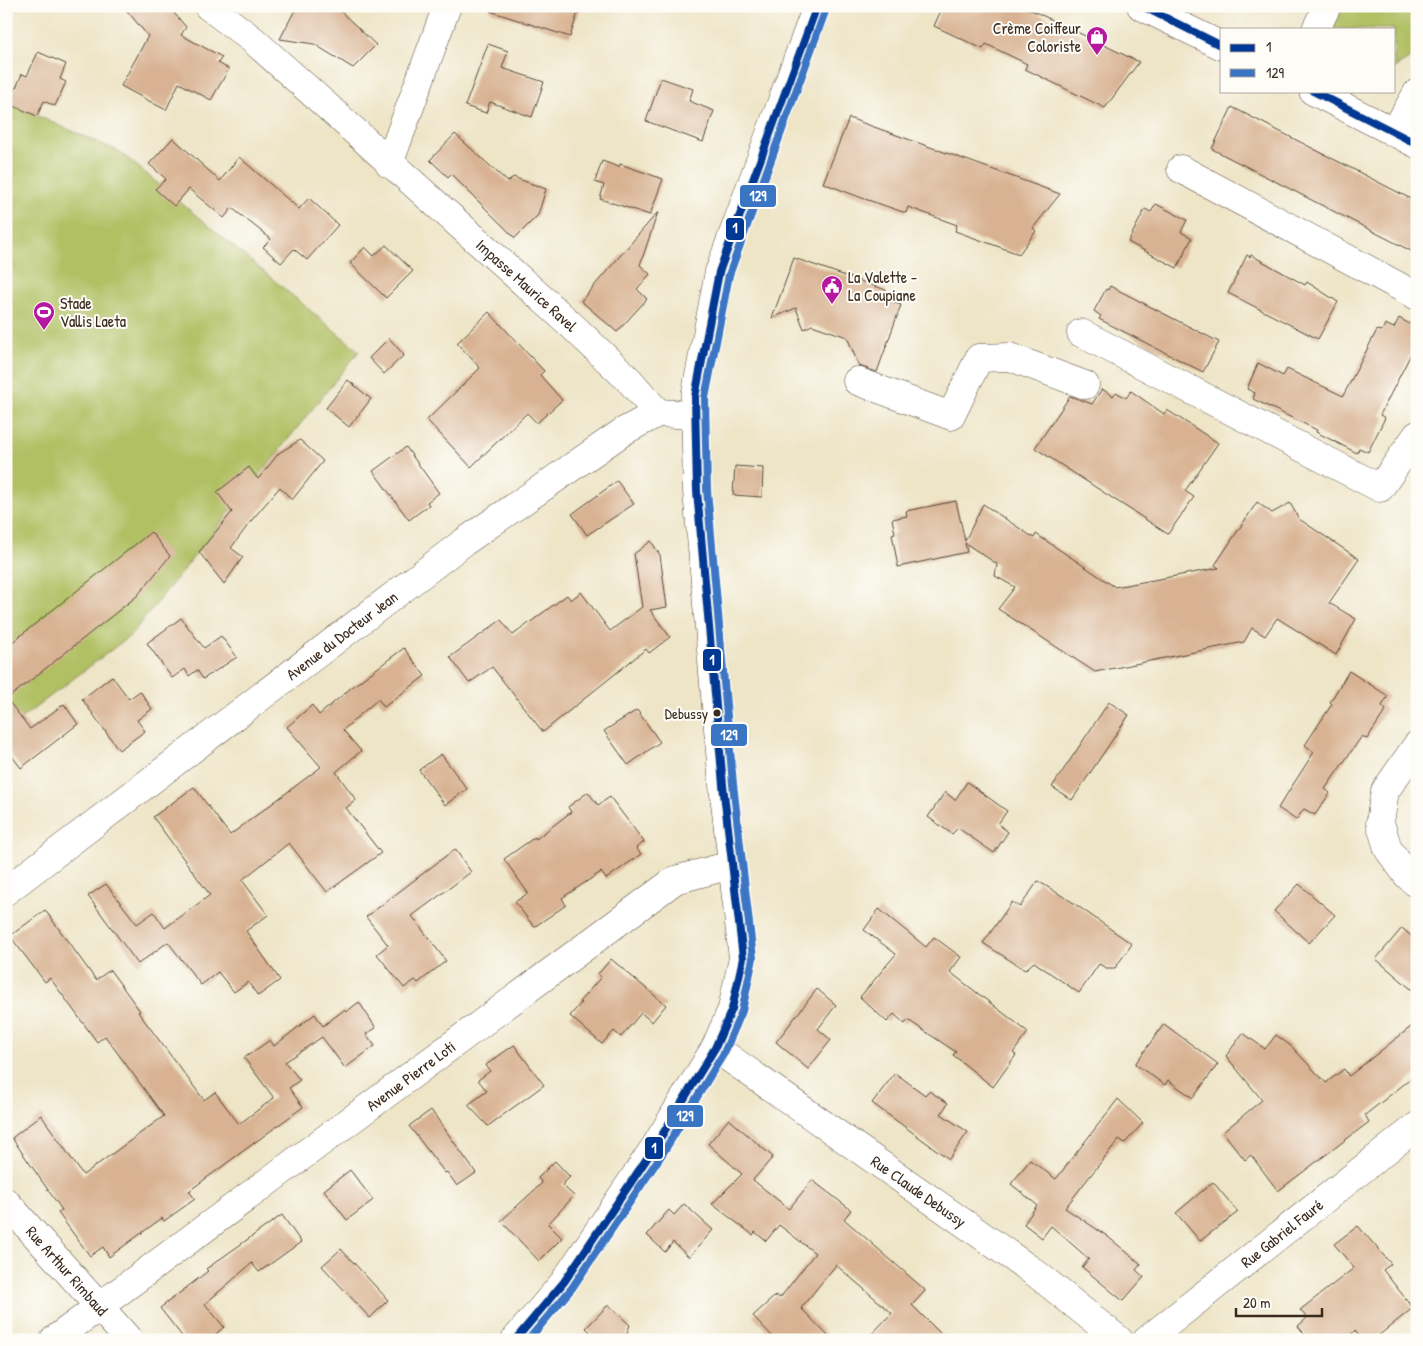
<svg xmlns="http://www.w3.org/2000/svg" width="1423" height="1346" viewBox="0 0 1423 1346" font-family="'Patrick Hand',sans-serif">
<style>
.green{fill:#b1c063;stroke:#767540}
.building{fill:#d8b292}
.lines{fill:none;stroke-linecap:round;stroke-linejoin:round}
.minor-casing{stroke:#564637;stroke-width:29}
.major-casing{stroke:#564637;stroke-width:29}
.minor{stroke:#fff;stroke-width:28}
.major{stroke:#fff;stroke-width:28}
.bus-1-casing{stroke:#fdfcf7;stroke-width:11}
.bus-2-casing{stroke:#fdfcf7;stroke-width:11}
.bus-1{stroke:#003893;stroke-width:8}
.bus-2{stroke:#3a75c4;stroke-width:8}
.bus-dot{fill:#3b2a1e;stroke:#fdfcf7;stroke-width:2}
.labels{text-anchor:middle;stroke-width:4;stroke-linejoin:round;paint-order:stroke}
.bus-label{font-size:15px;fill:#3b2a1e;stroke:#fdfcf7;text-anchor:end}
.poi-label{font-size:16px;fill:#3b2a1e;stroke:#fdfcf7;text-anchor:start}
.street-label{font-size:16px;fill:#3b2a1e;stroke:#fdfcf7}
.line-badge{stroke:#fdfcf7;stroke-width:2}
.badge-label{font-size:14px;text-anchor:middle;font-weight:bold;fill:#fff}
</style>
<rect width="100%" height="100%" fill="#fdfcf7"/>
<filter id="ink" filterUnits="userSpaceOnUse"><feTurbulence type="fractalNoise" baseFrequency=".02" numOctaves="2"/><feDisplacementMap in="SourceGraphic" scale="10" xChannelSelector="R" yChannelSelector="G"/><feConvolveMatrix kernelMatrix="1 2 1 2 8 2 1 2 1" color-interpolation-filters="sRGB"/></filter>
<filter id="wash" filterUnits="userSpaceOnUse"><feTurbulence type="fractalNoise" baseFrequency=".0096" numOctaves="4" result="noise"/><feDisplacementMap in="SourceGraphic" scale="20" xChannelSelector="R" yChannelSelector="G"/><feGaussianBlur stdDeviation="1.12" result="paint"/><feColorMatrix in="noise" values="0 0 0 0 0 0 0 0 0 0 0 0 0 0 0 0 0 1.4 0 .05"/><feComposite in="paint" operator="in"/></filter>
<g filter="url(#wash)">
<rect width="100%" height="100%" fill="#eee5c7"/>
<!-- green -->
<path class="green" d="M1345,6H1417V54L1394,68V29H1330Z
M6,102L120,152L359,351L131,635L6,730Z"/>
<g id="blocks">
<!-- building -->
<path class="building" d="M123,6H168L186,27L181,35L222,57L218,63L229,69L211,100L179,83L166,110L121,86L148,36Z
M297,6H335L376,45L353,68L314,44L280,39Z
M491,6H580L570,37L490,11Z
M943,6H1023L1139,62L1105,108L1025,69L1027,64L986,44L983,49L934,26Z
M488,44L508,51L502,68L544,82L532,117L490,102L486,113L465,106Z
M38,52L66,64L60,79L66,82L55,106L44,101L37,116L9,104L22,74L27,76Z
M661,78L693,89L689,101L714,111L703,142L646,121Z
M1232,107L1417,202V254L1212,149Z
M849,118L1008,175L1060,194L1033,228L1036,231L1019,254L955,231L957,225L908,207L906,213L862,198L823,183Z
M455,134L508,182L513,177L546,189L538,215L515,238L451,174L448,177L430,160Z
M173,138L220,181L239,157L299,209L309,198L338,225L307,260L294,249L281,263L263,247L271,239L232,208L224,218L189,189L174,206L155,189L166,179L149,164Z
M602,161L619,167L620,164L663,179L650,215L600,199L604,185L595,182Z
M1156,204L1187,220L1181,232L1192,238L1177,268L1128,242L1145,209L1151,212Z
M658,212L640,265L650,274L637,289L647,299L617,332L581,301Z
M386,245L413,271L386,298L350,263L365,247L374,256Z
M1247,255L1250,257L1251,255L1305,285L1307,282L1338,302L1318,339L1228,293Z
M794,258L886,290L883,298L901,305L877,372L859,366L847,337L812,325L804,329L796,308L772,318Z
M1110,286L1219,342L1203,372L1099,319L1101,316L1094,311L1106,289L1108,290Z
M489,312L544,371L540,375L562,400L537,423L527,413L471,467L427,420L480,368L457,343Z
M1399,318L1417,328V342L1380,415L1385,418L1368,452L1359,448L1357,453L1316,432L1317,430L1253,399L1255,393L1247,389L1258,363L1283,376L1287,369L1343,396L1377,330L1382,331L1385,324L1394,328Z
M389,338L404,355L384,374L369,358Z
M348,380L371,399L349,427L326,408Z
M1102,389L1113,396L1116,392L1126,398L1131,391L1164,414L1167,410L1218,443L1185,491L1194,497L1168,534L1035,448L1070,396L1092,404Z
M300,440L323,461L292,500L280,487L251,521L231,548L243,557L224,584L199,552L232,512L217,492L249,467L258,479L279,453Z
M406,447L439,493L427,502L429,505L409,520L373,471Z
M735,466L763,468L762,497L733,495Z
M617,481L634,504L587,535L572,514Z
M956,501L965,541L983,504L1034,538L1036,534L1115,587L1219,568L1215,565L1257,502L1272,513L1290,503L1299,519L1359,559L1329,603L1356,619L1336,655L1277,618L1265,636L1252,628L1244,642L1095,672L998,609L1015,587L995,576L997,564L965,543L967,552L898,567L892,534L895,533L892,519L907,516L906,511Z
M151,532L170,556L137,596L7,699L30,729L64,704L78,724L21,768L6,748V647Z
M651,541L660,555L667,607L650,610L670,637L649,653L646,649L543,732L492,667L469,683L450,657L501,620L513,635L567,595L571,600L581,592L610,631L642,607L634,554Z
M181,618L204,648L221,636L237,657L203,679L197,670L189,676L185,669L172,678L147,643Z
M404,648L425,676L384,707L378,699L343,730L361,751L336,772L356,800L346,808L381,853L327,892L289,843L242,880L268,915L246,931L280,980L258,996L248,982L234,992L218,972L201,985L168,942L138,964L88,896L106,884L137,924L154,912L165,928L210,895L153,817L194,787L230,835L321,767L287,727L312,705L319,715L352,687Z
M1349,671L1388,696L1382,706L1386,710L1367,739L1362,736L1325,789L1330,793L1315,815L1304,809L1296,820L1278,808L1314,752L1305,745L1332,704L1330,702Z
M112,676L129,699L140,691L152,709L137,720L145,731L119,750L82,699Z
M1109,702L1129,715L1072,800L1052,787Z
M637,710L660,742L628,765L604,731Z
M441,754L467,789L445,805L419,770Z
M967,782L1007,811L998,824L1008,832L994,853L958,828L952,834L928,817L945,792L955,800Z
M588,792L598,805L610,797L644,842L636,848L641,854L606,879L601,872L562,898L566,905L534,927L515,902L528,893L504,859L535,837L536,839L571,812L568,807Z
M455,849L471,872L412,916L446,961L418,983L415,980L404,988L377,954L388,945L366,917Z
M1038,881L1072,902L1132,944L1115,968H1106L1099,964L1079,993L1034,962L1025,970L983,943L1012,902L1020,907Z
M1299,884L1335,915L1309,943L1274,911Z
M879,909L926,947L934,937L961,957L950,972L1028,1032L1013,1053L1016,1055L993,1087L953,1055L956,1052L908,1020L905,1024L894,1014L887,1022L860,997L896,954L864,930Z
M45,910L96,980L110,970L140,1011L138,1012L204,1100L215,1092L239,1124L274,1098L244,1058L270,1040L274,1046L315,1014L323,1026L344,1010L346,1012L359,1002L376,1028L366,1034L375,1046L345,1068L322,1037L285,1062L300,1080L289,1088L303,1107L189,1191L195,1199L164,1221L162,1218L109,1257L103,1247L90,1256L58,1213L62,1210L12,1138L41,1115L83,1175L164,1116L105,1036L97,1042L50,978L45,982L10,936Z
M1402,928L1417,941V994L1376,959Z
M611,959L666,1005L652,1022L641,1013L621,1037L614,1031L602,1044L570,1016L581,1003L579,1002L601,977L598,974Z
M817,989L836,1005L818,1029L831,1040L808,1069L776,1042Z
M1417,1022V1074L1365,1115L1369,1122L1278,1191L1251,1155L1245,1160L1223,1132L1262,1100L1226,1056L1243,1033L1265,1049L1276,1035L1291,1046L1326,1083L1344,1069L1349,1076Z
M1164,1024L1218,1064L1193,1098L1168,1080L1165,1085L1135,1064Z
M514,1045L544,1085L488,1126L468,1105L487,1091L478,1080L490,1071L486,1065Z
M895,1073L925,1095L929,1091L948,1103L941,1114L968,1132L949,1159L872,1103Z
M1118,1099L1143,1123L1125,1143L1119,1139L1065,1208L1107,1236L1141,1264L1136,1270L1144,1277L1123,1301L1082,1267L1089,1259L1051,1226L1042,1238L1024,1224L1037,1205L1011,1184L1030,1160L1056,1179Z
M431,1110L476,1173L457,1186L447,1172L445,1173L409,1126Z
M729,1119L773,1157L753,1180L789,1209L812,1180L851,1210L844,1219L924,1289L925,1291L912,1305L947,1340H866L892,1313L836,1265L801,1308L832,1340H776L753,1316L776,1295L780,1298L815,1253L779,1225L766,1241L755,1232L753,1235L712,1204L742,1174L708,1144Z
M555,1161L570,1177L562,1185L574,1196L548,1224L562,1238L539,1261L501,1221L542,1183L538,1178Z
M350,1170L373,1200L347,1220L324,1190Z
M1213,1182L1238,1212L1200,1241L1176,1213Z
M684,1204L713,1230L689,1257L673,1242L665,1252L647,1235L669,1210L674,1215Z
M282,1215L301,1242L259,1272L252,1263L205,1304L224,1327L209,1340H185L160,1308L208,1271L206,1269Z
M1358,1226L1391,1264L1383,1270L1413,1308L1373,1340H1362L1355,1331L1344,1340H1309L1298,1326L1307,1318L1300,1310L1354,1268L1334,1244Z
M341,1249L388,1300L370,1318L322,1266Z
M608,1305L630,1325L624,1340H598L586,1328Z"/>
</g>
</g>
<g filter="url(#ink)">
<use href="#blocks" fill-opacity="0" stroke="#564637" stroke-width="1"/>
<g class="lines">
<!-- minor casing -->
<g class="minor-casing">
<g id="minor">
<path id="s1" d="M208,6L253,40L568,322L630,381L658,413"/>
<path d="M1316,29L1327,6"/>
<path d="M1394,133L1417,93"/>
<path d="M389,164L447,6"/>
<path d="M1181,169L1417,296"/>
<path d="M1081,333L1380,488L1417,435"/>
<path d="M857,381L951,416L979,358L1010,357L1085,385"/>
<path d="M1417,745L1385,791L1380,822L1388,849L1407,875L1417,884"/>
<path id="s2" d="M6,891L464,542L624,431L658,413L694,415"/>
<path id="s3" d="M715,1048L1038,1275L1119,1340"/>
<path id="s4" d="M6,1202L129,1340"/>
<path id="s5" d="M54,1340L675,880L731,865"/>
<path id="s6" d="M1147,1340L1417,1126"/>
</g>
</g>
<!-- major casing -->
<g class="major-casing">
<path id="major" d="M1141,6L1222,46
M1313,91L1417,144
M515,1340L564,1282L656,1145L715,1048L732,1009L743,958L723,785L697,491L695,397L719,272L817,6"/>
</g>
<!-- minor -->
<use href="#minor" class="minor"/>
<!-- major -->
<use href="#major" class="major"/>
<!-- bus-1 casing -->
<g class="bus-1-casing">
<path id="bus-1" d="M1142,6L1222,46
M1313,91L1417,144
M515,1340L564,1282L656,1145L715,1048L732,1009L743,958L723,785L697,491L695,397L719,272L817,6"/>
</g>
<!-- bus-2 casing -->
<g class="bus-2-casing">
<path id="bus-2" d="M528,1340L572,1288L664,1151L724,1053L742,1011L753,958L733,784L707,490L705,398L729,275L826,9"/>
</g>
<!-- bus-1 -->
<use href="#bus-1" class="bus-1"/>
<!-- bus-2 -->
<use href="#bus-2" class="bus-2"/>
</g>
</g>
<!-- icons -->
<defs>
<g id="shop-pin" transform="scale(1.125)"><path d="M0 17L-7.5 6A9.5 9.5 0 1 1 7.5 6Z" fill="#b5179e" stroke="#fdfcf7"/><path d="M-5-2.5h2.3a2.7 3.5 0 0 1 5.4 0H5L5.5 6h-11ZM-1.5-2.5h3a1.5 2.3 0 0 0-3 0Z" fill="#fff"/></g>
<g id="civic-pin" transform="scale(1.125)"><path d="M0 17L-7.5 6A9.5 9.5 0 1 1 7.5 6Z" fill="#b5179e" stroke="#fdfcf7"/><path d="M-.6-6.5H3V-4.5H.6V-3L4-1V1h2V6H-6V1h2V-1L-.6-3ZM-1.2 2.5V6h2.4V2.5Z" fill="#fff"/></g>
<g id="stadium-pin" transform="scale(1.125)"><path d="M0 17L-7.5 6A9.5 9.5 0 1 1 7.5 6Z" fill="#b5179e" stroke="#fdfcf7"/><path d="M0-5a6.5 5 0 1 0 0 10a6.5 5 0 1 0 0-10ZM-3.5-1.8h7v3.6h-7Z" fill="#fff"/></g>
</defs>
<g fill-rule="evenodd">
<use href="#shop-pin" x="1097" y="37"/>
<use href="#civic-pin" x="832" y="286"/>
<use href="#stadium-pin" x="44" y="312"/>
</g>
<!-- markers -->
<circle class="bus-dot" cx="717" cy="713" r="4.5"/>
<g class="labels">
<!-- bus labels -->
<g class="bus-label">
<text x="708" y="719">Debussy</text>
</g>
<!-- poi labels -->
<g class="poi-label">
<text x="1081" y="34" text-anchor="end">Crème Coiffeur<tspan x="1081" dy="18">Coloriste</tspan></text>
<text x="848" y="283">La Valette -<tspan x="848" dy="18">La Coupiane</tspan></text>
<text x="60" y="309">Stade<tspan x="60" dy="18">Vallis Laeta</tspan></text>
</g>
<!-- street labels -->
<g class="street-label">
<text dy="6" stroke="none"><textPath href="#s1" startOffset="424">Impasse Maurice Ravel</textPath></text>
<text dy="6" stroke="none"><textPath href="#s2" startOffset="422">Avenue du Docteur Jean</textPath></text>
<text dy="6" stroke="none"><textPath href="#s5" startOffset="444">Avenue Pierre Loti</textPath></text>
<text dy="6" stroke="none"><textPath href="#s3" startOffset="249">Rue Claude Debussy</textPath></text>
<text dy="6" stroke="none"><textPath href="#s6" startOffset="172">Rue Gabriel Fauré</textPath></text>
<text dy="6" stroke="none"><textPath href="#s4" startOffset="92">Rue Arthur Rimbaud</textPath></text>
</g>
</g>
<g class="line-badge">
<rect x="739" y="184" width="38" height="24" rx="5" fill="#3a75c4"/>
<rect x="725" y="217" width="20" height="24" rx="5" fill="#003893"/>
<rect x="702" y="648" width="20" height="24" rx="5" fill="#003893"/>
<rect x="710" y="723" width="38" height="24" rx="5" fill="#3a75c4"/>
<rect x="666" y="1104" width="38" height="24" rx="5" fill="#3a75c4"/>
<rect x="644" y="1136" width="20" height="24" rx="5" fill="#003893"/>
</g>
<g class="badge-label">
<text x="758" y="201">129</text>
<text x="735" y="233">1</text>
<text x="712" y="665">1</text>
<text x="729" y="740">129</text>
<text x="685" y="1121">129</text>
<text x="654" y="1153">1</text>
</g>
<!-- margin -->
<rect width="1423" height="1346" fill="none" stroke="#fdfcf7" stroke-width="25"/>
<!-- legend -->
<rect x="1220" y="28" width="175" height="65" fill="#fdfcf7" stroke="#afa8a0"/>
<rect x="1230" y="44" width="25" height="8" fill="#003893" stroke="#afa8a0"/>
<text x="1266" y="52" font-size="15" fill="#3b2a1e">1</text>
<rect x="1230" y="69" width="25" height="8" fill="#3a75c4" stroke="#afa8a0"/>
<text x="1266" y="78" font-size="15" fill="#3b2a1e">129</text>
<!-- scale -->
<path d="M1236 1308v8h86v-8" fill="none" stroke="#3b2a1e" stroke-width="2.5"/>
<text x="1243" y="1308" font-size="15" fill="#3b2a1e" stroke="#fdfcf7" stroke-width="4" paint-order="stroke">20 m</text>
</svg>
